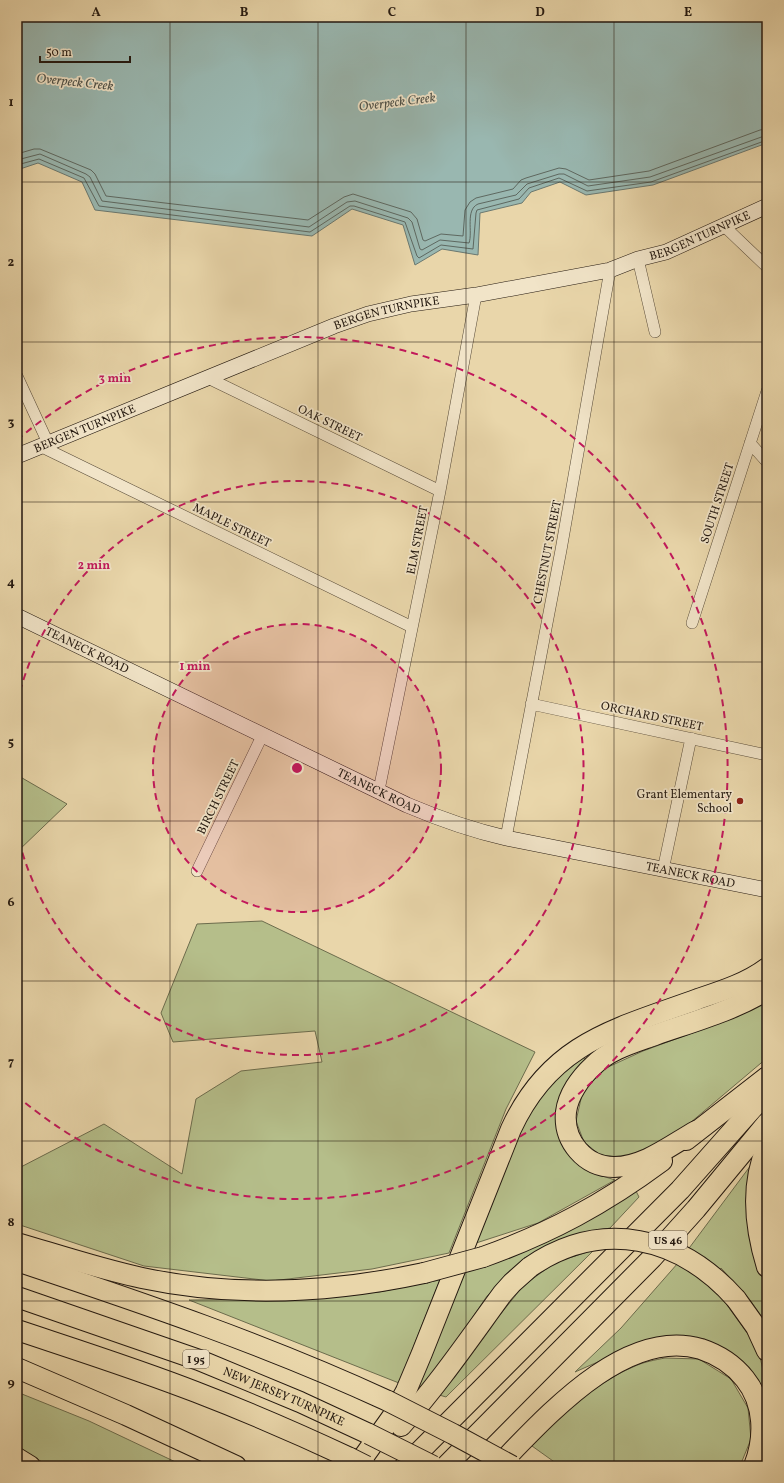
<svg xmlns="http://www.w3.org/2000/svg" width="784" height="1483" viewBox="0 0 784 1483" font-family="Vollkorn,serif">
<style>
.green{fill:#b5be8a;stroke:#6c6c4d}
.water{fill:#99b7b0;stroke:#6a7870}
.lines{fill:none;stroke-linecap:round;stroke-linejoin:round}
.shore{stroke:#5e6860;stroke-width:1}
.street-casing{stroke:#554836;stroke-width:12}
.secondary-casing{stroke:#241910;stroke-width:16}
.highway-casing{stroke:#241910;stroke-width:22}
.street{stroke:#f1e4c8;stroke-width:11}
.secondary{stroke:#f1e4c8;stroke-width:15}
.highway{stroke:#e9d6aa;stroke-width:20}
.highway-bridge-casing{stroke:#241910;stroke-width:22;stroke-linecap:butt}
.highway-bridge{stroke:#e9d6aa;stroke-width:20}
.grid{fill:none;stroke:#241910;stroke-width:1;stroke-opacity:0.55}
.ring{fill:none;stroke:#c2185b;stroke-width:2;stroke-dasharray:7 5}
.poi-dot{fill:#8f2418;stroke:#f1e4c8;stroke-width:1.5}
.labels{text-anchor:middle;stroke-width:3.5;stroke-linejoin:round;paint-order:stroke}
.shield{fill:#f1e4c8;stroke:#625647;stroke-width:1}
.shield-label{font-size:11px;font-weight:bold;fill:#241910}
.street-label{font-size:12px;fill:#241910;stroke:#f1e4c8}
.poi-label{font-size:12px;fill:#241910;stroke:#f1e4c8;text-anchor:end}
.water-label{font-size:13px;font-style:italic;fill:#4d5048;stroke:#f1e4c8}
.centre{fill:#c2185b;stroke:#f1e4c8;stroke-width:2}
.ring-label{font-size:12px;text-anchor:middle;font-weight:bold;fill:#c2185b;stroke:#f1e4c8;stroke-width:3.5;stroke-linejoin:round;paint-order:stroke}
.neatline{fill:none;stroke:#241910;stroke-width:1.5}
.grid-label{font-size:13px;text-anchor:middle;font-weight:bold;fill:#241910}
</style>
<rect width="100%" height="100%" fill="#e9d6aa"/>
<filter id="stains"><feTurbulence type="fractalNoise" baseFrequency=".005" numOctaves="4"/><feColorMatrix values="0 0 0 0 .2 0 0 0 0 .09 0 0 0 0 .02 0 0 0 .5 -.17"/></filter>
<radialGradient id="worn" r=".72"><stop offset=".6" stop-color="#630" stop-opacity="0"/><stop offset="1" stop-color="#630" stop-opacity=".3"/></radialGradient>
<!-- green -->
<path class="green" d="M17,775L67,804L17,852Z
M262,921L535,1052L506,1109L449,1253L372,1269L271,1281L144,1266L17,1224V1169L104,1124L182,1174L196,1099L241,1071L322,1062L315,1031L173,1042L161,1013L197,924Z
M767,998V1058L684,1128L636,1156L606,1160L584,1142L576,1121L583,1090L606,1068L643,1051L738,1016Z
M580,1056L586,1059L563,1096L569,1154L593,1173L615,1180L538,1223L473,1244L514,1142L538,1094Z
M754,1161L749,1214L764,1284L767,1293V1324L750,1300L721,1268L714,1287L758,1348L767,1388V1397L746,1366L704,1339L643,1342L575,1372L621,1328L678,1263Z
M635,1189L639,1197L610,1228L567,1237L532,1254L487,1296L425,1388L417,1385L462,1271Z
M594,1250L446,1397L436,1394L524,1285L556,1262Z
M440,1280L399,1383L189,1300L284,1299L379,1292Z
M665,1358L699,1359L731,1379L748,1408L751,1439L740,1466H560L532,1446C561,1416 593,1384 633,1367C643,1362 655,1360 665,1358Z
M17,1392L89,1421L184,1466H49L17,1447Z"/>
<!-- water -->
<path class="water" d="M17,17H767V143L653,185L586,195L560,182L531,192L522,203L480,213L478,255L442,249L415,265L403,225L352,209L312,236L95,210L82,182L38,163L17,170Z"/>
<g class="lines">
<!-- shore -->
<path class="shore" d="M17,154L34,149H40L91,170L95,174L106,196L308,220L344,197L353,194L411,212L417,219L423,240L425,241L441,234L463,236L465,210L470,202L476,198L513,189L521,180L526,178L559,168L566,169L589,180L649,171L760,130L767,129
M17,160L40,154L86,174L90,177L102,201L309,227L347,202L355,201L408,218L412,222L420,249L422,250L440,240L469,243C473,232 465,210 478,204L516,195L527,184L559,174H564L588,186L650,177L767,135
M17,165L39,159L84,178L99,206L310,232L350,206H354L405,222L417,256L419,258L441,245L473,249L476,213L477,210L519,199L529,188L559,178L587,191L651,182L767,140"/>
<!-- street casing -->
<g class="street-casing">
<path id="street" d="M724,226L767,267
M638,259L655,332
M17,376L48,443
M208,378L440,491
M750,443L767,462
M40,446L412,627
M692,623L767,391
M531,704L767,755
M379,790L440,491L476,295
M506,838L561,550L610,270
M663,870L691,738
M197,871L263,734"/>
</g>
<!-- secondary casing -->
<g class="secondary-casing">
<g id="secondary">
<path id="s1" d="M17,456L334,326L368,314L411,304L476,295L610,270L638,259L666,252L767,206"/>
<path id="s2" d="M17,616L407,805C440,819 471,830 506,838L767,890"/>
</g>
</g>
<!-- highway casing -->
<g class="highway-casing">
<g id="highway">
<path d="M696,1131C671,1145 644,1167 614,1167C585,1167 563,1141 566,1112C568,1095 580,1078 593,1066C610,1049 633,1043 655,1035C692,1022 733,1011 767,990"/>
<path d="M686,1140L767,1077"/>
<path d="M767,1147C750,1185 755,1228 767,1267"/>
<path d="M17,1243C58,1255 100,1269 142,1278C236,1298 331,1293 424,1273"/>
<path d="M483,1257C550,1233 604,1204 662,1161"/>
<path d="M17,1261C143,1303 267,1345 388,1401"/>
<path id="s3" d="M17,1297L199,1360L300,1402L369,1434"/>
<path d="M736,1299L756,1327L767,1351"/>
<path d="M17,1330C77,1350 137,1369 196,1392C248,1412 299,1434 350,1458"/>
<path d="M17,1368L126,1415L236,1466"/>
<path d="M401,1426C438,1385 470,1338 503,1293L512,1283L530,1267"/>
<path d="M17,1458L30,1466"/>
<path d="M357,1466L392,1417L406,1391L422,1353L511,1129C551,1042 616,1029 698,999C722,991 747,983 767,968"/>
<path d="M405,1466L680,1190L767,1092"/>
<path d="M446,1466L652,1258L696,1209L767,1123"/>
<path d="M498,1466C545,1418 625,1326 701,1349C719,1355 734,1365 745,1379C765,1404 765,1438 754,1466"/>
</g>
</g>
<!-- street -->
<use href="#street" class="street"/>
<!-- secondary -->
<use href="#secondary" class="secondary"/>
<!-- highway -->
<use href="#highway" class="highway"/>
<!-- highway-bridge casing -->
<g class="highway-bridge-casing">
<path id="highway-bridge" d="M530,1267C602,1218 680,1236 736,1299
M424,1273L483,1257
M388,1401L453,1434L512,1466
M369,1434L433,1466
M350,1458L366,1466"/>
</g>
<!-- highway-bridge -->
<use href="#highway-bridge" class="highway-bridge"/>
</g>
<!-- grid -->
<path class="grid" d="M170,17V1466M318,17V1466M466,17V1466M614,17V1466M17,182H767M17,342H767M17,502H767M17,662H767M17,821H767M17,981H767M17,1141H767M17,1301H767"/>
<!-- distance rings -->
<circle cx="297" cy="768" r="144" fill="#c2185b" fill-opacity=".12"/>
<g class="ring">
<circle cx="297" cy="768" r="144"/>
<path d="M17 703A287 287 0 1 1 17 833"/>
<path d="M17 440A431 431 0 1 1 17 1096"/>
</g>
<!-- markers -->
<circle class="poi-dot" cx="740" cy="801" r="4"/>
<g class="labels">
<!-- shield labels -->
<g class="shield">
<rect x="649" y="1231" width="38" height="18" rx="3"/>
<rect x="183" y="1350" width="26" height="18" rx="3"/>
</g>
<g class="shield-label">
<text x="668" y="1244">US 46</text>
<text x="196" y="1363">I 95</text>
</g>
<!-- street labels -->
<g class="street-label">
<text dy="4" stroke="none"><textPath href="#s1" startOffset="721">BERGEN TURNPIKE</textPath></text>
<text dy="4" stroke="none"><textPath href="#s1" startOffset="397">BERGEN TURNPIKE</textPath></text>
<text transform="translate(330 423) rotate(26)" y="4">OAK STREET</text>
<text dy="4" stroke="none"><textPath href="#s1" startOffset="73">BERGEN TURNPIKE</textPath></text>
<text transform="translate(717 503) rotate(-72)" y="4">SOUTH STREET</text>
<text transform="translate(232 525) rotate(26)" y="4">MAPLE STREET</text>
<text transform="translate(417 540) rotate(-79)" y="4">ELM STREET</text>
<text transform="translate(547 552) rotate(-79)" y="4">CHESTNUT STREET</text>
<text dy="4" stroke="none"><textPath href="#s2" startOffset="78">TEANECK ROAD</textPath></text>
<text transform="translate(652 716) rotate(12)" y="4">ORCHARD STREET</text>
<text dy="4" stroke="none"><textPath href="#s2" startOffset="402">TEANECK ROAD</textPath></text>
<text transform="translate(218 797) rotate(-64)" y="4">BIRCH STREET</text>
<text dy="4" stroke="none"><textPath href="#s2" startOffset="726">TEANECK ROAD</textPath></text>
<text dy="4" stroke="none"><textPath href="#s3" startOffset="285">NEW JERSEY TURNPIKE</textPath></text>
</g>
<!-- poi labels -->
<g class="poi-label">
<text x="732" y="798">Grant Elementary<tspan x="732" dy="14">School</tspan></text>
</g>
<!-- water labels -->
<g class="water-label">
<text transform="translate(75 81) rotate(6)" y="5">Overpeck Creek</text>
<text transform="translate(397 101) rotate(-7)" y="5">Overpeck Creek</text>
</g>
</g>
<circle cx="297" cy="768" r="6" class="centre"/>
<g class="ring-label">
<text x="115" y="382">3 min</text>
<text x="94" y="569">2 min</text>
<text x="195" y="670">1 min</text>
</g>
<!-- margin -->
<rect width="784" height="1483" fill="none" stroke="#e9d6aa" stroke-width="44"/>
<!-- scale -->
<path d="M40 56v6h90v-6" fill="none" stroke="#241910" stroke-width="2"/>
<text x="46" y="56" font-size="12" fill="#241910" stroke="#f1e4c8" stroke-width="3" paint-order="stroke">50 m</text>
<rect x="22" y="22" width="740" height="1439" class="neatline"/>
<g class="grid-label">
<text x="96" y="16">A</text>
<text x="244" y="16">B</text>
<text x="392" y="16">C</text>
<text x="540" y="16">D</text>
<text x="688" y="16">E</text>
<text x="11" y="106">1</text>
<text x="11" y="266">2</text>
<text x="11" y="426">3</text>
<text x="11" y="586">4</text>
<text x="11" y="746">5</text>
<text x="11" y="906">6</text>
<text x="11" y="1066">7</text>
<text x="11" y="1226">8</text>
<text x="11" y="1386">9</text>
</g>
<rect width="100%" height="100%" filter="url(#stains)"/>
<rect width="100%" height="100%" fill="url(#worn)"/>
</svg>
